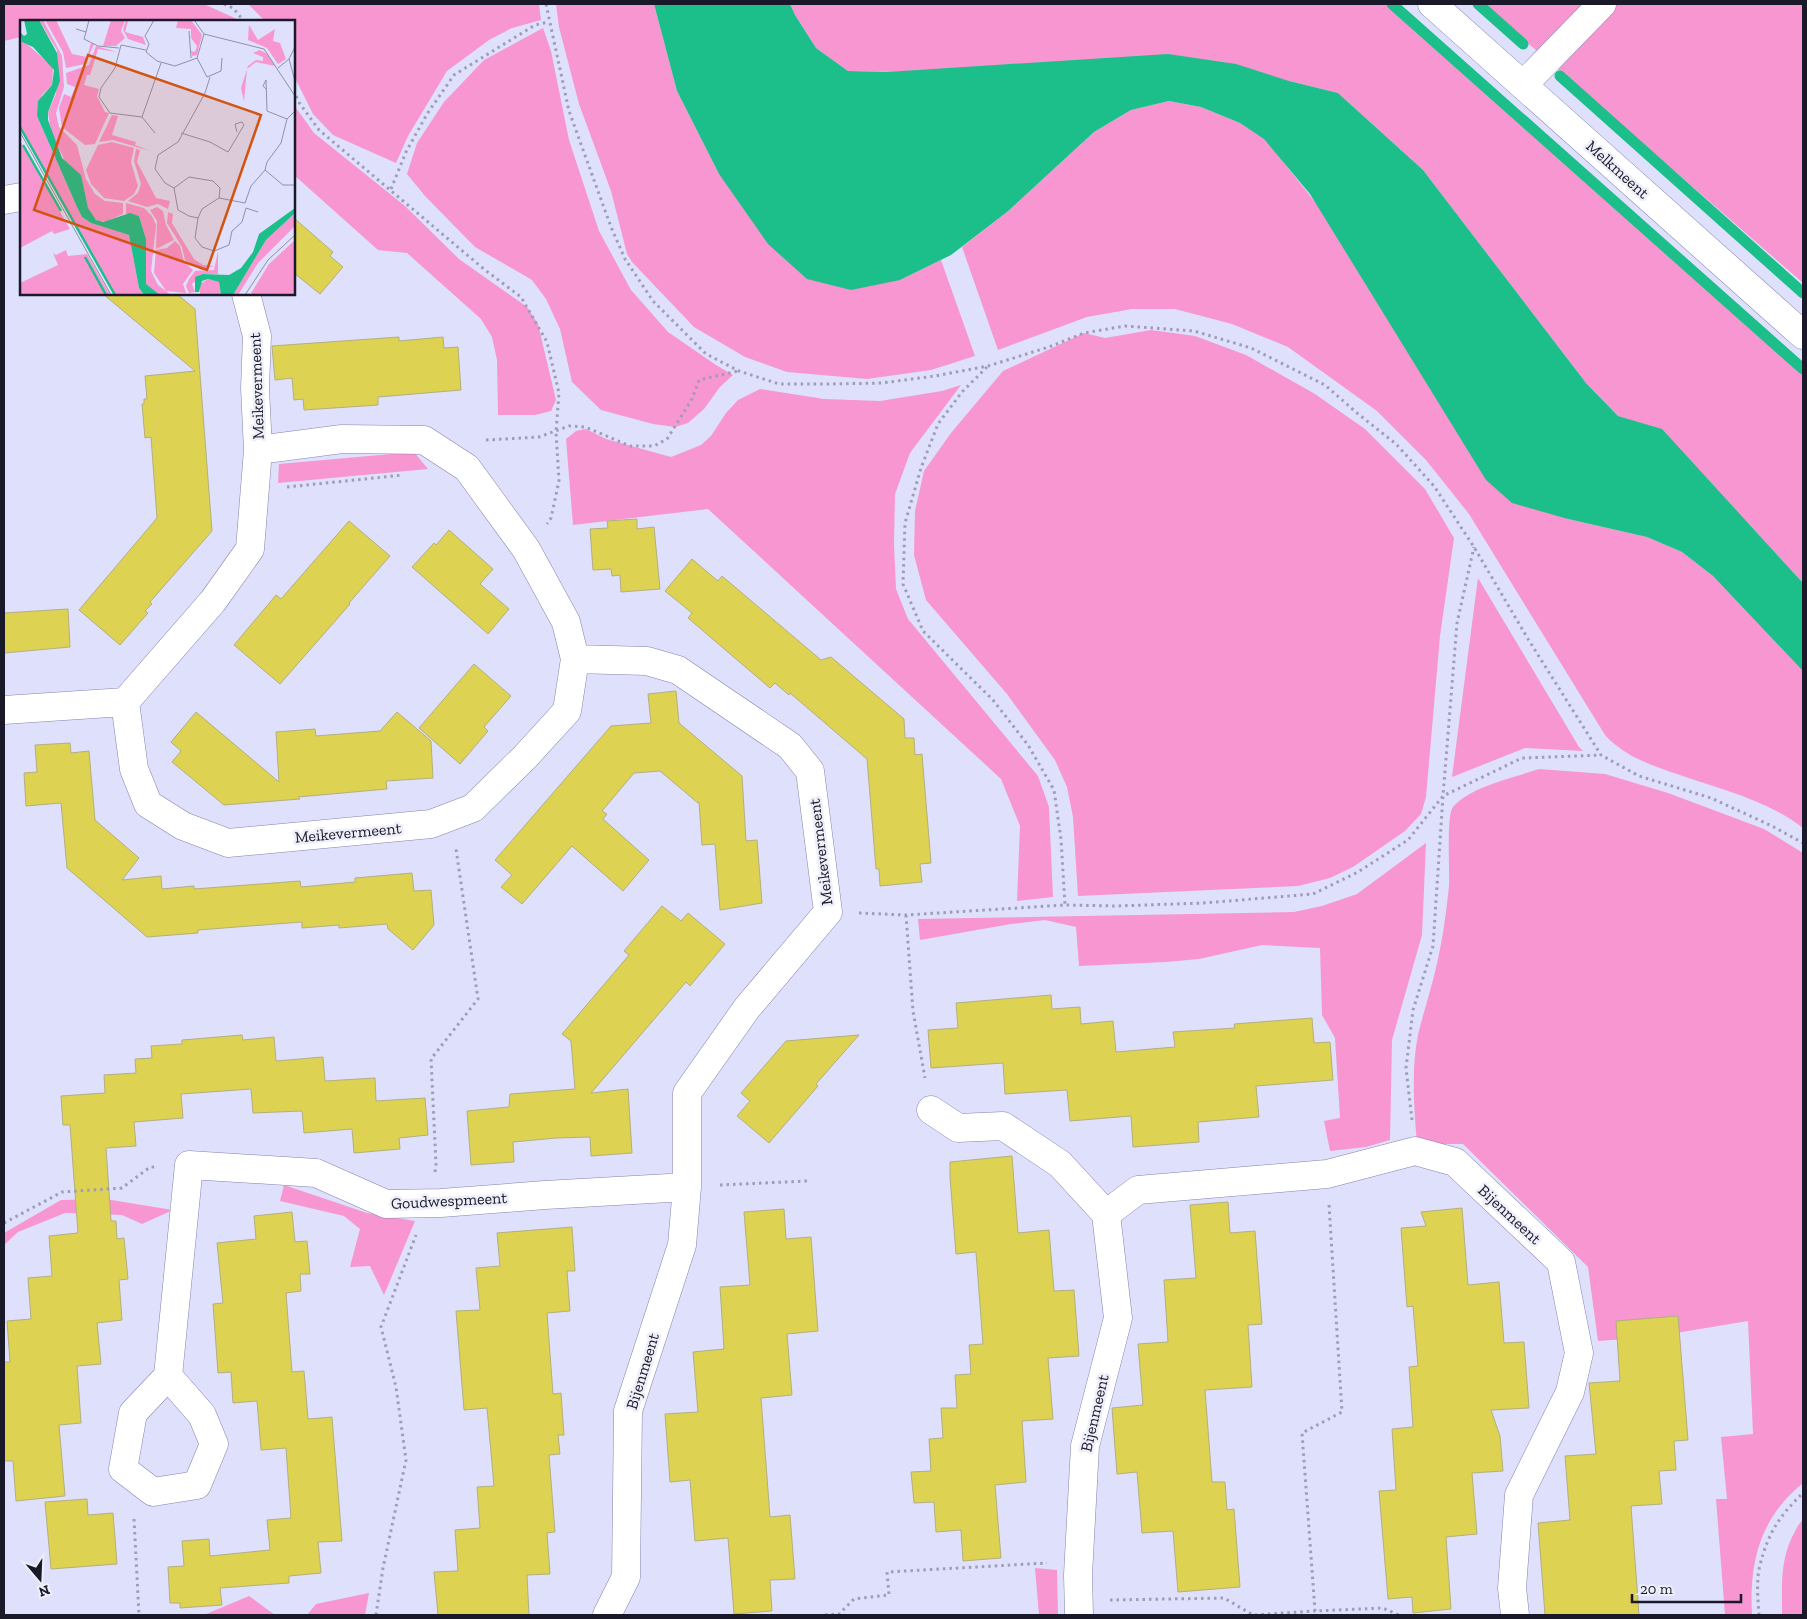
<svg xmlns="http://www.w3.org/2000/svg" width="1807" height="1619" viewBox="0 0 1807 1619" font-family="'Zilla Slab',serif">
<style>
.green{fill:#f796d0}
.water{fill:#1cbf8a}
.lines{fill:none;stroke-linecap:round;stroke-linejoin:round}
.stream{stroke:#1cbf8a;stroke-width:11}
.building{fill:#ded252;stroke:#b3af7f}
.minor-casing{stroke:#8383af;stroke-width:29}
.path{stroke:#9d9eb6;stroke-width:3;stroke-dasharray:2.5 4;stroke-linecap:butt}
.minor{stroke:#fff;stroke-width:28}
.labels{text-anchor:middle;stroke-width:5;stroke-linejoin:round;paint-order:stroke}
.street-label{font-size:16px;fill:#19192a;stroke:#eeeff8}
.inset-river{fill:none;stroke:#1cbf8a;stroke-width:2.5}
.inset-road{fill:none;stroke:#9090a8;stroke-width:1}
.view{fill:#d3530f;fill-opacity:0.15;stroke:#d3530f;stroke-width:2.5}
.inset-edge{fill:none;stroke:#19192a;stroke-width:2.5}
</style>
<rect width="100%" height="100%" fill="#dfe0fc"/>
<!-- green -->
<path class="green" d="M4,4H204L241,21H21V37L4,41Z
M248,4H539L541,20L512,28L489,40L447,71L408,136L396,163L333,135L313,114L294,76V21H265Z
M556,4H654L677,91L719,174L900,280L941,260L975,356L931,370L867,379L787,372L745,357L694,327L632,262L627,254L611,191L579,104L559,27Z
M790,4H1387L1803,371V583L1662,430L1618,416L1586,383L1423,170L1338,93L1289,81L848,71L816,48L795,15Z
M1483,4H1803V283Z
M543,28L551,51L569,140L599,231L631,290L668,332L716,365L733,375L720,387L704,409L688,423L675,427L653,424L601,410L572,382L560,329L546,299L532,280L475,247L425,196L407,174L417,143L444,102L484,60Z
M1169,101L1201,107L1240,123L1264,138L1568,519L1647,537L1682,552L1713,576L1800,667L1803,671V828C1767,800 1720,789 1677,774C1650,765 1624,756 1605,735L1469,514L1426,460L1377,411L1288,347L1232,324L1175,309H1132L1087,317L998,350L962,247L1007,212L1094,132L1131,110Z
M294,105L314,133L405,206L459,259L527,307L538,324L556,400L551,411L535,415H498L497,360L492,337L481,319L407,253L378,250L294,175Z
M1151,330L1195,336L1246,355L1315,394L1365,429L1425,489L1454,538L1440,636L1426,797L1421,814L1405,831L1353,867L1330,878L1298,886L1078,896L1073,817L1067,787L1055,760L1007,694L926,600L914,555L915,511L924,471L951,433L1003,371L1084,333L1105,338Z
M961,385L910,453L895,494L894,544L896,589L908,619L1038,776L1049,807L1053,897L1017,901L1020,826L1001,779L708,509L573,525L566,439L576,431L586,429L606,439L671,457L701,445L711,436L726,413L738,400L760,389L824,399L880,401L942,391Z
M414,452L428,469L278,483L279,464Z
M1478,578L1579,747L1583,751L1525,748L1452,777Z
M1539,769L1605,774L1668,793L1764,829L1803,853V1483C1760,1518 1749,1562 1752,1615H1725L1716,1499H1727L1721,1437L1753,1434L1748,1321L1652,1337L1598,1341L1588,1267L1463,1144H1417C1414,1108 1411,1070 1418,1035C1423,1014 1430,993 1435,972C1442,944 1446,915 1449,886C1450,871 1446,816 1453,807C1471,786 1513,778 1539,769Z
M1426,843L1422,935L1392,1040L1390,1140L1366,1147L1330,1151L1324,1121L1340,1118L1335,1038L1322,1015L1320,948L1262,945L1199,959L1166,962L1079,966L1076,927L1045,920L1011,924L920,940L918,919L1294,912L1322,906L1357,894Z
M284,1185L367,1213L415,1221L384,1295L370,1266L350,1267L360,1229L344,1216L280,1201Z
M105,1199L173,1210L142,1224L122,1215L65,1213L18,1232L4,1245V1233L61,1200Z
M1803,1520V1615H1782C1782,1586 1780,1563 1792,1537C1796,1530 1798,1524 1803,1520Z
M1035,1568L1057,1570L1058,1615H1039Z
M369,1593L365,1615H307L316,1604Z
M249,1596L275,1615H204Z"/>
<!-- water -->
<path class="water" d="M654,4H790L795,15L816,48L848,71L887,72L1168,54L1236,64L1289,81L1338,93L1423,170L1586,383L1618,416L1662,429L1803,583V671L1713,576L1682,552L1647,537L1568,519L1512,503L1486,480L1310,194L1264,139L1240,123L1201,107L1169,101L1131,110L1094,132L1007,212L951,255L900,280L851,290L807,279L768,244L719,174L677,91Z"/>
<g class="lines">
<!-- stream -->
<path class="stream" d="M1392,4L1803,369
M1478,4L1523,44
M1560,76L1803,293"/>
</g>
<!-- building -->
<path class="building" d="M294,218L333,252L330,256L343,267L320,294L294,273Z
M103,294H177L195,309L212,531L150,602L152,604L145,611L148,613L120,645L79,610L157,518L151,437L145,438L142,404H144V399H147L145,376L195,371Z
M399,337V341L443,337L444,348L458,347L461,390L378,397V405L304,410L303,399L294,400L292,378L275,380L272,346Z
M637,519V529L654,527L660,589L621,592L620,575L612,576L611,569L593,570L590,529L608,528L607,521Z
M349,521L390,556L349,603L350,604L280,684L234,645L276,595L281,599Z
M449,530L493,569L480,584L509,609L488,634L412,567L434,543L436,545Z
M692,559L718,581L722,576L821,660L831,657L904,719L905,738H914L915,755L922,754L931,863L920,864L922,882L880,886L879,869H876L867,759L790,693L789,695L775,683L770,688L688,618L692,613L665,591Z
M68,609L70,647L4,653V613Z
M474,664L511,696L484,727L488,731L460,764L419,728Z
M676,691L679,723L742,776L746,841L757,840L762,903L720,910L715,844L702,845L699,802L698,803L660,771L634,773L602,811L607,814L603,819L649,860L623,891L572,846L522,904L501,887L512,875L495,860L611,726L651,723L648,694Z
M196,712L279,782L276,732L315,729L316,736L380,731L397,712L431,741L433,778L386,781L387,789L298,797L300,799L224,805L172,762L181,751L171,742Z
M70,743L71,753L89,751L95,820L139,858L122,880L161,876L162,889L194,886V889L300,881L301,887L355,882V878L412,873L414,891L431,890L434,925L413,950L388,929L387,924L339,928V925L302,928V922L198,930V933L147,937L67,868L61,803L26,806L24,773L37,772L35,745Z
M662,906L681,921L688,913L725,944L690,986L686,982L591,1093L628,1089L632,1153L591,1156L590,1137L556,1138L513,1142L514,1162L471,1165L467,1111L509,1107L510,1094L575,1089L571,1041L562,1034L629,955L624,951Z
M1051,995L1052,1009L1080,1007L1081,1024L1113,1021L1116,1052L1175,1047L1173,1032L1235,1028L1234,1024L1312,1018L1314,1043L1330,1042L1333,1080L1256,1086L1259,1117L1198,1122L1199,1142L1133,1147L1131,1116L1070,1121L1067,1090L1005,1094L1003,1063L931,1068L928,1030L958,1028L956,1003Z
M242,1035L243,1040L274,1037L276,1061L323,1057L325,1081L375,1078L376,1101L425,1098L428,1135L399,1138L400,1149L354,1153L352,1129L304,1133L302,1111L253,1113L251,1089L181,1094L183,1118L134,1122L136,1146L106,1148L111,1221H116L117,1239L124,1238L128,1279L119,1280L122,1320L97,1323L101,1364L77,1366L81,1423L59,1425L65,1496L16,1501L13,1461H4V1362H10L7,1321L31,1319L28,1278L52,1276L49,1236L78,1233L70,1125H63L61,1096L105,1093L104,1075L136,1073L135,1059L152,1058L151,1046L182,1044V1040Z
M859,1035L816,1084L818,1086L769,1143L737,1116L750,1101L741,1093L786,1041Z
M1012,1156L1018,1233L1049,1230L1054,1291L1074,1290L1079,1356L1048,1358L1053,1419L1022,1421L1026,1482L995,1485L1001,1558L963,1561L961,1530L936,1532L934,1502L914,1503L911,1472L931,1471L929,1439L943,1438L941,1408H957L955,1375L971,1374L969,1345L983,1344L976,1252L956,1254L950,1177V1162Z
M1228,1202L1230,1233L1255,1231L1262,1324L1248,1325L1252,1387L1205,1390L1212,1482H1225L1227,1510L1234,1509L1240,1587L1178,1592L1173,1531L1142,1533L1137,1472L1117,1474L1112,1408L1143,1405L1138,1344L1168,1342L1164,1280L1196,1278L1190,1205Z
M1462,1208L1468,1285L1499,1282L1504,1343L1524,1342L1529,1408L1491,1410L1500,1436L1503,1471L1472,1473L1477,1534L1446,1537L1451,1609L1413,1613L1412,1597L1388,1599L1379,1491L1396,1490L1392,1429L1413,1427L1409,1367L1418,1366L1413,1306L1407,1307L1401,1228L1426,1226L1421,1212Z
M784,1209L786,1239L811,1237L818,1331L787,1334L792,1395L761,1398L770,1517L790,1515L795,1579L770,1580L772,1611L734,1614L728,1538L695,1541L690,1480L670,1482L665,1414L698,1412L693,1352L724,1349L720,1287L750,1285L744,1212Z
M292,1212L295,1242L307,1241L310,1274H300L301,1291L286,1293L292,1372L304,1371L308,1419L332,1417L342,1541L318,1542L321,1573L289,1576V1583L220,1588L222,1605L180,1608V1603H170L168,1567L184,1566L182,1541L209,1539L210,1556L270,1550L267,1520L291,1518L286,1448L261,1450L257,1401L233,1403L231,1372L218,1373L213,1304L223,1303L217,1243L256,1239L254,1216Z
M572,1227L575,1271H567L570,1311L547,1313L553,1394L561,1393L564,1435H558L560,1454L549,1455L555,1532L547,1533L550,1574L527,1575L529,1615H438L434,1572L458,1571L455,1530L480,1528L477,1487L494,1486L487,1408L464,1410L456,1311L480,1310L476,1268L500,1266L497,1233Z
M1678,1316L1688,1440L1674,1441L1676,1470L1659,1471L1662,1504L1631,1506L1639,1615H1545L1538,1523L1570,1520L1565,1456L1596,1454L1589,1383L1620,1381L1616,1321Z
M87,1499L88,1515L113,1513L117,1564L51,1569L45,1502Z"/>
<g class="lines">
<!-- minor casing -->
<g class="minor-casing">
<path id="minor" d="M1432,4L1803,335
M1523,85L1602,4
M4,200L21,197
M246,294L257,336L255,388L258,450
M575,659L566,622L526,549L467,468L424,440L342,439L258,450L250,549L213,601L125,702L134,769L148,804L183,826L228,843L431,824L473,808L525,757L567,711L575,659L647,661L678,670L790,746L810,771L828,912L747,1008L687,1093V1187L682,1245L628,1411L626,1577L607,1615
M4,710L125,702
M931,1110L958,1128L1003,1126L1060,1164L1106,1214L1118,1318L1085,1446L1078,1575L1079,1615
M1106,1214L1138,1190L1327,1174L1415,1151L1455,1162L1561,1262L1579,1353L1570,1392L1519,1495L1512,1588L1515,1615
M168,1376L202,1415L214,1444L197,1485L153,1492L123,1469L133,1413L168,1376L189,1165L316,1173L386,1204L441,1203L545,1195L687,1187"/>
</g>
<!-- path -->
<path class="path" d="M224,4L233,8L244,21
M546,4L569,111L611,227L625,259L653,301L706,354L739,371L779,384H829L882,383L935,376L988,366L1049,347L1084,333L1125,326L1194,331L1251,348L1325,385L1357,413L1396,444L1434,486L1474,547L1528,639L1601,755L1639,776L1711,798L1772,826L1803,843
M294,90L298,101L319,130L485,270L521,297L547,342L559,393L556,432L559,481L551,518L547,524
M391,189L406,152L427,114L454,75L535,25L549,22
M987,367L962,392L938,424L921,468L905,523L903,584L923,631L993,700L1028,745L1054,790L1061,839L1065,905
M486,440L539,437L569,426L585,427L630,446H654L667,439L692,399L699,380L738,371
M287,487L403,475
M859,913L906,915L1065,905L1116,906L1204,903L1313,894L1358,872L1408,840L1443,796L1522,758L1601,755
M906,915L913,1011L925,1078
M1412,1120L1406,1068L1413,1010L1433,946L1443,796L1457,623L1474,547
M435,1172L436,1164L431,1059L478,999L456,849
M720,1185L807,1181
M1329,1205L1342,1412L1302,1433L1315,1611L1383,1608L1399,1615
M4,1223L62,1192L122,1188L150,1167H156
M134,1519L139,1615
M1110,1600L1224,1598L1253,1615L1315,1611
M376,1615L383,1568L406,1460L396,1387L381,1327L416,1235
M825,1615L839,1614L854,1599L889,1595L887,1572L1047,1563
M1759,1615C1758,1600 1756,1580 1760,1565C1768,1533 1780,1515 1803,1493"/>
<!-- minor -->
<use href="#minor" class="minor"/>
</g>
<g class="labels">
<!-- street labels -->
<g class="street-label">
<text transform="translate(1618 169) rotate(42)" y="6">Melkmeent</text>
<text transform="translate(256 386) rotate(-92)" y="6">Meikevermeent</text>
<text transform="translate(348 832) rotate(-5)" y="6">Meikevermeent</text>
<text transform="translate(820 852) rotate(-97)" y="6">Meikevermeent</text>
<text transform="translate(449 1200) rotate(-3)" y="6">Goudwespmeent</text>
<text transform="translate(1510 1214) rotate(43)" y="6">Bijenmeent</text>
<text transform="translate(642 1371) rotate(-73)" y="6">Bijenmeent</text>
<text transform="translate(1094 1413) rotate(-77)" y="6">Bijenmeent</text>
</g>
</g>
<!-- overview -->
<g transform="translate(20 20)">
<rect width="275" height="275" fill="#dfe0fc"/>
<path d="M19,0H23L42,36L44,67L36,93L39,107L57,125L66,159L75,174L85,181L103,183V194L87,201L79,202L71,195L31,112L28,92L36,74L37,30ZM25,0H36L52,34L67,37L71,23L74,24L65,44L46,48L43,32ZM91,0H105L101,11L105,18L96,26H83ZM106,0H112L108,1L105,12L123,17L126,25L108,19L103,10ZM158,0H171L182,15L177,35L172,36L171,31L175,32L177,26L171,18V9L156,8ZM229,5L238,20L255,9L253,21L260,23L266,39L258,44L247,28L228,20ZM0,18L33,47L32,65L22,75L17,96L57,187L62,197L71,203L109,215L119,268L124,275H95L0,106ZM76,26L97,32L78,29L72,49L70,55H67L64,65L79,69L77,76L85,92L89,93L75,124L65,125L42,107L39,88L44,74L51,77L55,67L47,64L46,53L69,45ZM240,30L247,34L255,46L236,42L227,49L224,81L221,68L228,46L236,40L243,41V37L233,33ZM92,95L98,96L92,115L116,122L115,125L130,131L93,120L79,122ZM0,121L50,209L34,214L32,211L0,228ZM92,122L114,128L111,142L118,166L114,174L104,181L84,178L71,164L66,150L78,125ZM116,129L120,130L117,142L136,178L150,181L148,189L138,184L127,187L108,181L118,173L121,164L114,141ZM106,183L124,188L132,196L136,205L131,251L138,265L151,275H140L126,265V219L119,196L106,194ZM137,187L143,191L146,205L154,220L136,229L137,201L130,190ZM148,192L153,194L152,203L174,239L183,245L194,246L181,250L165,240L162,227L147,203ZM275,193V206L238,243L218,275H213L246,220ZM275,220V275H230L249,244ZM155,221L160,226L164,242L173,250L163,264L166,273L146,271L134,253L136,230L147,228ZM46,230L48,236L67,234L90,275H0V263L38,245L33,233L36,235ZM198,231V254H183L172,264L175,272L169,273L166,266L169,259L175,251L194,250ZM188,259L199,262L201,275H180V264Z" fill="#f796d0"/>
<path d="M4,0H19L37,33L40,61L28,92V100L42,138L61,155L68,188L76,200L83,202L110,193L119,196L126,219V264L140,275H124L119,268L109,215L71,203L62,197L57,187L17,96L18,81L32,65L34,50L13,27L2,22L0,12L4,16L7,14ZM275,188V193L246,220L213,275H201L199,262L188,259L182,261L179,272H175V257L183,254L209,255L221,248L233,232L239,214Z" fill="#1cbf8a"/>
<path class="inset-river" d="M0,107L95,275M3,125L41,191M65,237L86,275"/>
<path class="inset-road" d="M134,0L125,16L129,24L126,32L137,41L155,46L177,38M174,0L184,14L244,29L275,76M56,9L66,12L69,0M169,11L171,38M66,12L64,19L78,26L99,28M184,14L177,38L187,57L201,51L202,38M269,39L275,61M258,48L269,39L275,27M246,69L243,66L246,60L247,91L267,99M275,91L267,99L261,123L247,142L245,150L263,165H275M122,97L90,93L79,77L81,68L95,48L101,25L126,30M0,112L91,275M135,113L122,97L141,43M161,113L190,122L208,132L224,105L222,102L215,104L217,112M154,168L158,190L169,196L178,198L182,189L199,178L200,168L193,161L169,157L154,168L145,163L135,149L138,135L158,122L185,73L190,57M199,178L225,183L231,166L245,150M178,198L175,218L182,227L194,231L209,225L212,211L222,202L226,188L238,192M225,275L248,240L275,215"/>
<path class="view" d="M68,35L241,95L187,250L14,190Z"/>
<rect width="275" height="275" class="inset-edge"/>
</g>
<!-- border -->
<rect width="1807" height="1619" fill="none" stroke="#19192a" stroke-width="10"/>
<!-- north arrow -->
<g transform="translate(40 1579) rotate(161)" stroke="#eeeff8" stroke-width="4" paint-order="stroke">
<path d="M0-4L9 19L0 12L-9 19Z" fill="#19192a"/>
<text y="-8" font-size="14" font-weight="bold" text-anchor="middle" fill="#19192a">N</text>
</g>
<!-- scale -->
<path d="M1632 1594v8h109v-8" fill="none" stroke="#19192a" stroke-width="2.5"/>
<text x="1640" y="1594" font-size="15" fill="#19192a" stroke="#eeeff8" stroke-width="4" paint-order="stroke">20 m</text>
</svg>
